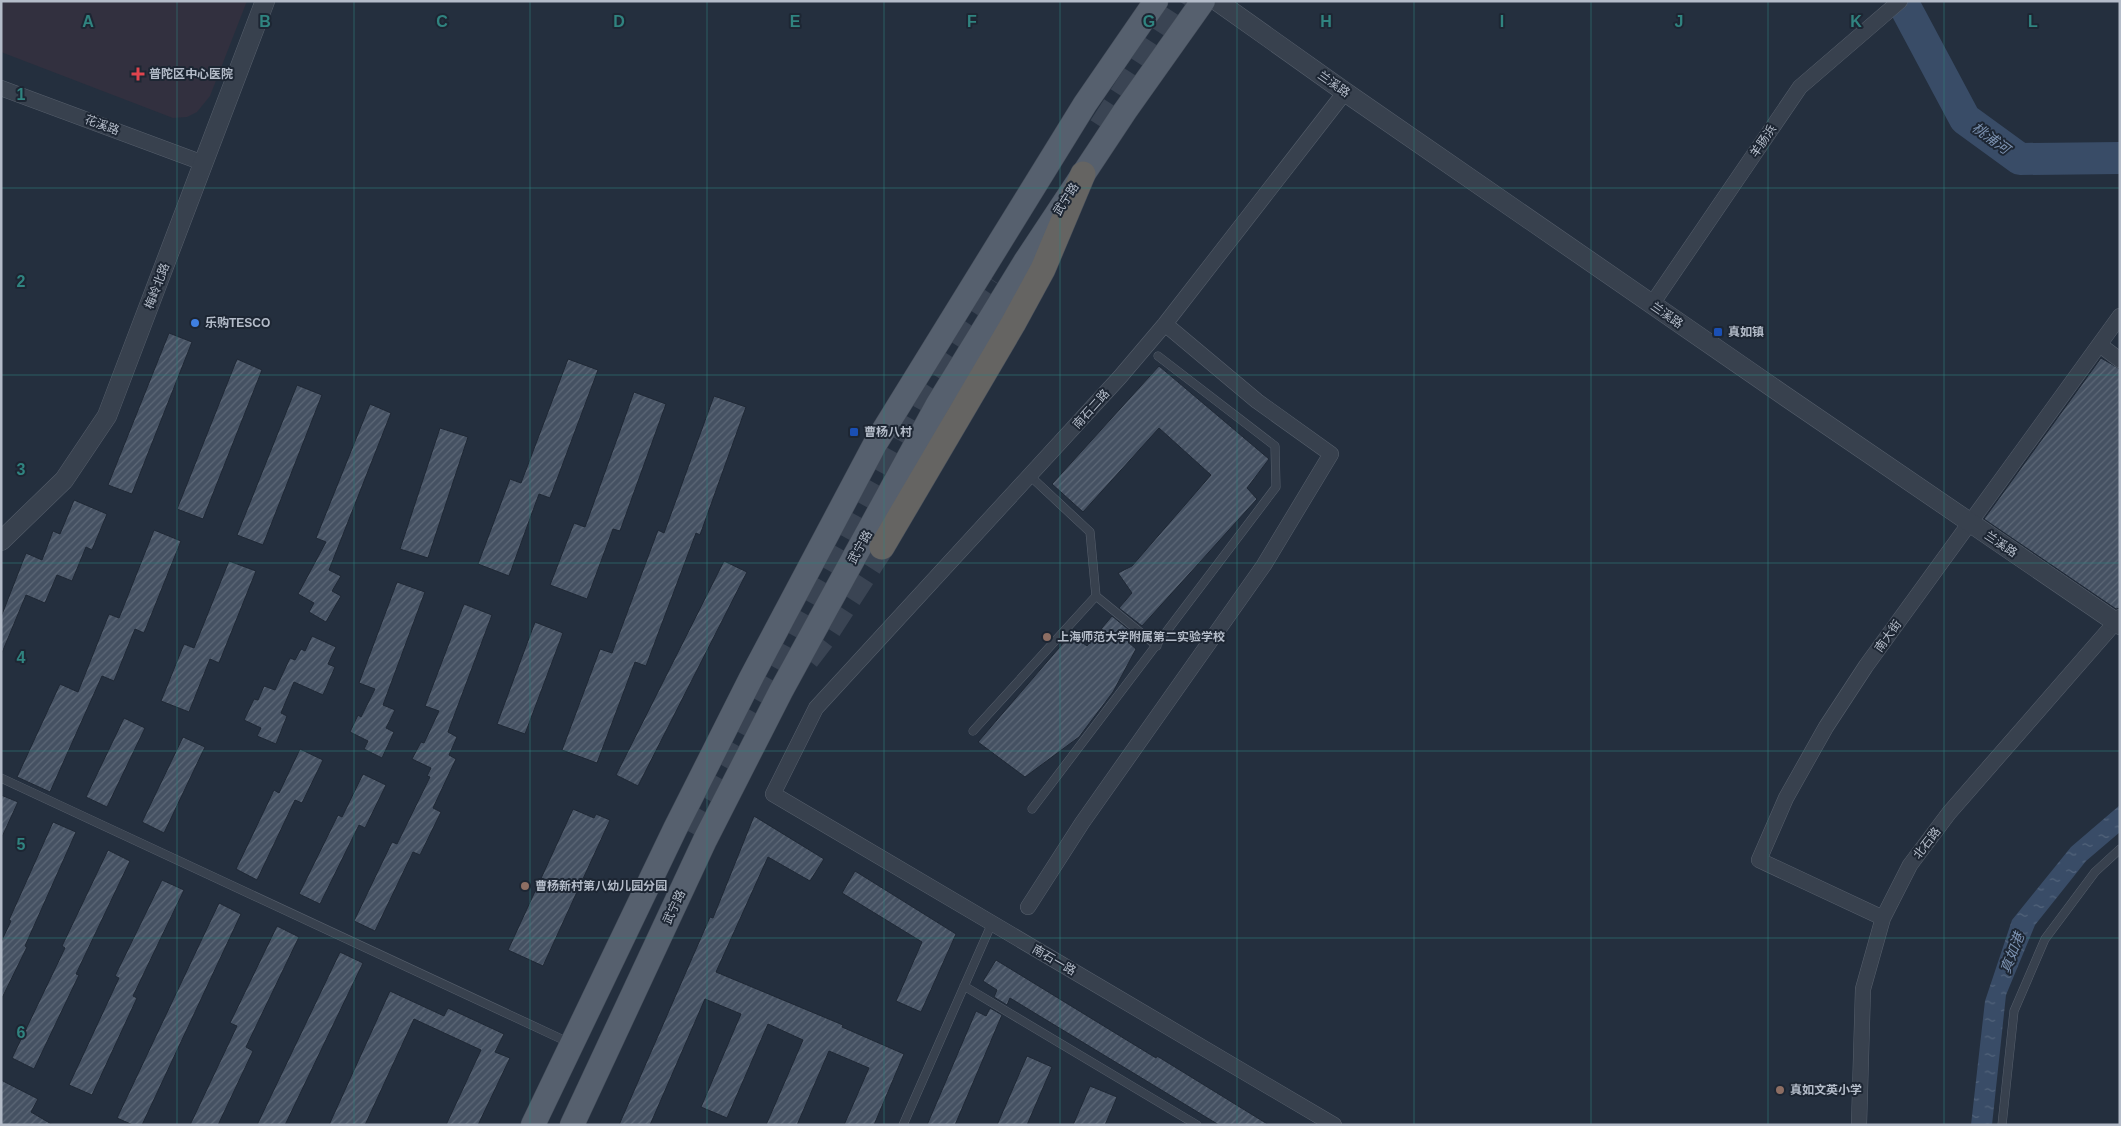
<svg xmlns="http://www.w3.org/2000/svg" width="2121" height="1126" viewBox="0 0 2121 1126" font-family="Helvetica,'Noto Sans SC',sans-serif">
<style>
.medical{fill:#32303f}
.water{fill:url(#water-ripples)}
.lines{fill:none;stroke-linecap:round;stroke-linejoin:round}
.river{stroke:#394c67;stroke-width:32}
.building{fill:url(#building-hatch);stroke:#1f2835}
.trunk-tunnel{stroke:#3a4453;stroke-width:25;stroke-dasharray:25 12;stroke-linecap:butt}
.service-casing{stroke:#565f6c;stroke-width:9}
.minor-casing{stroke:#565f6c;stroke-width:16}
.tertiary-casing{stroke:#565f6c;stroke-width:20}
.primary-casing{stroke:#414a57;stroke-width:25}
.trunk-casing{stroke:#434c59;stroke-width:26}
.service{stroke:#38414e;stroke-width:8}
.minor{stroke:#38414e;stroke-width:15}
.tertiary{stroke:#38414e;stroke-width:19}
.primary{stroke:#56606e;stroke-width:24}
.trunk{stroke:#656462;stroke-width:25}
.grid{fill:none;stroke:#308480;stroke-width:1;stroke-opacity:0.55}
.health-dot{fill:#e0444e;stroke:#1d2633;stroke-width:2}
.shop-dot{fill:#3f7fe0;stroke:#1d2633;stroke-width:2}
.transit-dot{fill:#1a4fb4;stroke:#1d2633;stroke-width:2}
.education-dot{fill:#8d6e63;stroke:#1d2633;stroke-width:2}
.labels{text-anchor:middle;stroke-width:4;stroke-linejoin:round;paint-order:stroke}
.poi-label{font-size:12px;font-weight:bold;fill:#b4bcc9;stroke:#1d2633;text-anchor:start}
.street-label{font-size:12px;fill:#b4bcc9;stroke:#1d2633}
.water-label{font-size:14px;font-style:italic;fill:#7c92b1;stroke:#1d2633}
.grid-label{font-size:16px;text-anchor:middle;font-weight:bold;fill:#308480;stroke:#1d2633;stroke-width:4;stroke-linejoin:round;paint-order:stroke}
</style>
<defs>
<pattern id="water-ripples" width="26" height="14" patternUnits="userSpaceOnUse" patternTransform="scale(1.25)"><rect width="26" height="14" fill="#394c67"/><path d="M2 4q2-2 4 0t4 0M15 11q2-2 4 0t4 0" fill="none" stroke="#53647b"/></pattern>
<pattern id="building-hatch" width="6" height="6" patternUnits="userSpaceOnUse" patternTransform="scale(1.25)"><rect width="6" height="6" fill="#455162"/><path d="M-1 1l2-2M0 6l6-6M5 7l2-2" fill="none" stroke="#5d6877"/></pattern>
</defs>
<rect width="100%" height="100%" fill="#242f3e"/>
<!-- medical -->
<path class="medical" d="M1,1H247L210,96L197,112L187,117L173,118L1,52Z"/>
<!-- water -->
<path class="water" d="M2120,805V832L2086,861L2035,925L2006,995L1992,1125H1971L1985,1001L2012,920L2071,847Z"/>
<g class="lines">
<!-- river -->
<path class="river" d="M1902,1L1965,119L2020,159L2120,158"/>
</g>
<!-- building -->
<path class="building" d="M169,333L192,342L132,494L108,485Z
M2101,358L2120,369V608L2116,609L1984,519Z
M237,359L262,370L203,519L177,509Z
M568,359L598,370L550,498L539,494L509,576L478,564L510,479L521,483Z
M1159,366L1269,459L1247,488L1257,499L1142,626L1119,608L1132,593L1118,573L1132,566L1211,475L1159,428L1083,512L1052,484Z
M297,385L322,395L263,545L237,535Z
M634,392L666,404L620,531L613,529L587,599L550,585L574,523L585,527Z
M714,396L746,407L700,535L696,533L646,666L635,662L597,763L562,750L600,649L612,653L658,530L664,533Z
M370,404L391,413L329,570L341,576L332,591L341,596L326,622L309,612L314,603L298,594L326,542L316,538Z
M440,428L468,437L428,558L400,549Z
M74,500L107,514L92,550L86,547L72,581L57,575L45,603L26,595L1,655V617L26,553L42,560L53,531L60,534Z
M154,530L181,541L144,633L135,629L114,681L102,676L50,792L17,777L60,684L78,692L109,614L119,618Z
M229,561L256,571L219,663L210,659L189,712L161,701L184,644L194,648Z
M724,561L747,572L638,786L616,775Z
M397,582L425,592L383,705L395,710L386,728L394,732L382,758L364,749L368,741L350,732L358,715L361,717L375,689L359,683Z
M464,604L492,615L448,732L457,737L449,755L456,759L433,808L441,812L420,855L413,852L375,931L354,921L392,842L397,844L430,777L427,776L431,768L412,759L421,742L424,743L439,711L425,706Z
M1112,616L1135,635L1128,642L1136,649L1113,692L1079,737L1025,777L978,742L1071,634L1087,646Z
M535,622L563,633L525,734L497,724Z
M312,636L336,647L328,664L335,667L323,695L294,682L281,713L287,716L276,744L257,736L261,728L244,720L254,699L258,700L264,686L275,690L290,658L295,660L301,649L305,651Z
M124,718L145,728L107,807L86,797Z
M183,737L205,747L164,833L142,822Z
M300,749L323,760L302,803L295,800L257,880L236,869L274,790L279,793Z
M363,774L386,785L365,828L359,825L320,904L299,894L338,815L342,817Z
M1,795L18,802L1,839Z
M573,809L594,818L596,814L610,820L543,966L508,950Z
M754,816L824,859L810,881L768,857L716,972L843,1025L842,1027L904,1054L874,1125H844L869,1068L829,1051L797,1125H766L803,1040L768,1024L727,1118L701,1107L741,1014L705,999L650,1125H619L710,917L713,918Z
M53,822L76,832L25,946L27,947L1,1000V942L11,921L9,920Z
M108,850L130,861L76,974L79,975L34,1069L12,1058L65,948L62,946Z
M855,871L956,934L921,1012L896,1001L922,942L842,893Z
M162,880L184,890L133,996L137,998L92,1095L69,1085L119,978L115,976Z
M219,903L241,914L142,1125H133L117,1118Z
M277,926L299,937L246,1047L253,1051L218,1125H190L237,1026L230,1023Z
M340,952L363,963L285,1125H257Z
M996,960L1156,1058L1157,1056L1269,1125H1219L1010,998L1007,1005L994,997L997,990L983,981Z
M390,991L444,1016L448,1008L504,1034L495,1052L510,1058L478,1125H446L481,1050L414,1019L365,1125H329Z
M990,1008L1002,1015L955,1125H927L976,1011L986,1016Z
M1027,1056L1052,1067L1027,1125H997Z
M1,1080L38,1099L31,1112L53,1125H1Z
M1090,1086L1117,1097L1105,1125H1073Z"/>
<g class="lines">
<!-- trunk-tunnel -->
<path class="trunk-tunnel" d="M1101,127L1183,1
M807,659L824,637L882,547
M686,830L918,408L999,284"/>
<!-- service casing -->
<g class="service-casing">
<path id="service" d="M1096,596L1157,646
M973,731L1096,596L1090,532L1030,476
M1,778L570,1043
M1032,809L1276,487L1275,446L1158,356
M964,986L1197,1125
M903,1125L992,923
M2002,1125L2014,1011L2045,939L2095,872L2120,849"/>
</g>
<!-- minor casing -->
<g class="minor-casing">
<path id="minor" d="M1,88L203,163
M1652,304L1800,87L1900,1
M2100,345L2120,360
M1028,907L1082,823L1264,565L1331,454L1257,401L1165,324
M1883,918L1759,860L1786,798L1826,727L1866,666L2120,316
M1334,1125L773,794L816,708L1120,377L1165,324L1345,92
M1859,1125L1863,989L1883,918L1910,865L1949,813L2120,617"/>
</g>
<!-- tertiary casing -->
<g class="tertiary-casing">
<path id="tertiary" d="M1217,1L1345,92L1782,394L2120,625
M1,541L64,480L107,416L265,1"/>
</g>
<!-- primary casing -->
<g class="primary-casing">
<path id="primary" d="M533,1125L675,829L751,678L875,444L1085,104L1156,1
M572,1125L705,840L781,691L938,404L1025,262L1125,111L1203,1"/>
</g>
<!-- trunk casing -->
<g class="trunk-casing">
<path id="trunk" d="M882,547L1013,324L1043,269L1083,174"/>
</g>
<!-- service -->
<use href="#service" class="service"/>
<!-- minor -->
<use href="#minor" class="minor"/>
<!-- tertiary -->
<use href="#tertiary" class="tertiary"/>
<!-- primary -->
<use href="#primary" class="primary"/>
<!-- trunk -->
<use href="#trunk" class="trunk"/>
</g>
<!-- grid -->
<path class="grid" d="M177,1V1125M354,1V1125M530,1V1125M707,1V1125M884,1V1125M1060,1V1125M1237,1V1125M1414,1V1125M1591,1V1125M1768,1V1125M1944,1V1125M1,188H2120M1,375H2120M1,563H2120M1,751H2120M1,938H2120"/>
<!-- markers -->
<path class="health-dot" d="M135.5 66.5h5v5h5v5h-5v5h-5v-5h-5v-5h5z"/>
<circle class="shop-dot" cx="195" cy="323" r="5"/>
<g class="transit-dot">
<rect x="1713" y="327" width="10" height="10" rx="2.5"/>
<rect x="849" y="427" width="10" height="10" rx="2.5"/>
</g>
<g class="education-dot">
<circle cx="1047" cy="637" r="5"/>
<circle cx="525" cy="886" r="5"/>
<circle cx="1780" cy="1090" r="5"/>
</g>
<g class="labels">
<!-- poi labels -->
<g class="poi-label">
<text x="149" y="78">普陀区中心医院</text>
<text x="205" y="327">乐购TESCO</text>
<text x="1728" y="336">真如镇</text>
<text x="864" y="436">曹杨八村</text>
<text x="1057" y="641">上海师范大学附属第二实验学校</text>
<text x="535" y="890">曹杨新村第八幼儿园分园</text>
<text x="1790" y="1094">真如文英小学</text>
</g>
<!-- street labels -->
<g class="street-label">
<text transform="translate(1334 84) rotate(35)" y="4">兰溪路</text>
<text transform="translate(102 125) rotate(20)" y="4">花溪路</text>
<text transform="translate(1763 141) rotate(-56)" y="4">羊肠浜</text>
<text transform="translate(1066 199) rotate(-57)" y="4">武宁路</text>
<text transform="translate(157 286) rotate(-69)" y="4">梅岭北路</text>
<text transform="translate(1667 315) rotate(35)" y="4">兰溪路</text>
<text transform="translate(1091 409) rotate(-48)" y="4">南石二路</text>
<text transform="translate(2001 544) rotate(34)" y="4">兰溪路</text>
<text transform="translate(860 547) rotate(-61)" y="4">武宁路</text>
<text transform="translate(1888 636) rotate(-54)" y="4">南大街</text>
<text transform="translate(1927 843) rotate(-52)" y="4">北石路</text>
<text transform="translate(674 907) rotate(-65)" y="4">武宁路</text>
<text transform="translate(1054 960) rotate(30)" y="4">南石一路</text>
</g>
<!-- water labels -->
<g class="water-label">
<text transform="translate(1991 138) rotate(36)" y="5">桃浦河</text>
<text transform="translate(2012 953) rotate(-69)" y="5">真如港</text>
</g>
</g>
<g class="grid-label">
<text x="88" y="27">A</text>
<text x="265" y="27">B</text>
<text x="442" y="27">C</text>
<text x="619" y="27">D</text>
<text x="795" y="27">E</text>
<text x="972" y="27">F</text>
<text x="1149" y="27">G</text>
<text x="1326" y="27">H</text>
<text x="1502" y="27">I</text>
<text x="1679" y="27">J</text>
<text x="1856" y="27">K</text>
<text x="2033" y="27">L</text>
<text x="21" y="100">1</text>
<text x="21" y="287">2</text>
<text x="21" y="475">3</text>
<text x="21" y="663">4</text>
<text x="21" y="850">5</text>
<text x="21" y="1038">6</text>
</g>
<!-- border -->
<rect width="2121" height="1126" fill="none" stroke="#b4bcc9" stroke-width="5"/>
</svg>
